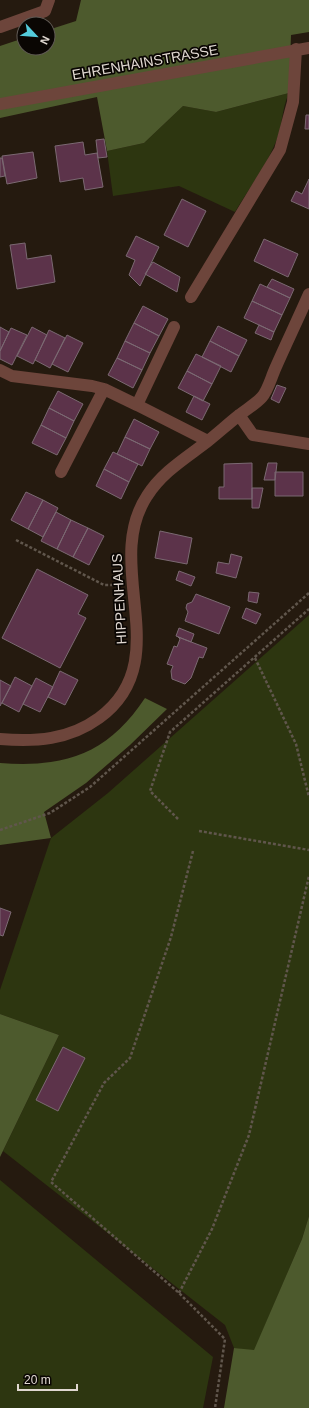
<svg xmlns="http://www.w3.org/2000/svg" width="309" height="1408" viewBox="0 0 309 1408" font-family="Arial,sans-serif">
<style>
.green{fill:#2d3610}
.forest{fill:#4d5a2d}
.building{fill:#5c334a;stroke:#7b6972}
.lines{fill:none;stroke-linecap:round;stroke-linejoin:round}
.path{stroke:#60564c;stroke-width:2.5;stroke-dasharray:3 2;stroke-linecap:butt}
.minor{stroke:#6d453b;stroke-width:12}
.labels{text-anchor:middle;stroke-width:3.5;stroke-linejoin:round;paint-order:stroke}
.street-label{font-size:14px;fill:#e0d8d1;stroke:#0a0603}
</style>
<rect width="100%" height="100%" fill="#251a0f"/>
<!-- green -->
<path class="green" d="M289,93C281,109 283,129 274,146C264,169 248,190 235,212L179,186L113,196L107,151L144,143L183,106L216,112Z
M309,615V1216L302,1239L254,1351L234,1348L225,1325L3,1151L59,1035L0,1014V990L51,838L108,793Z
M0,1180L213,1357L203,1408H0Z"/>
<!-- forest -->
<path class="forest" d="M81,0H309V32L291,35L289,93L216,112L183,106L144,143L107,151L97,97L0,118V46L24,38V48H48V30L76,21Z
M145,698L167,709L130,745L86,783L44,812L51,838L0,845V763C65,768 108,754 145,698Z
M0,1014L59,1035L0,1157Z
M309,1216V1408H224L234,1348L254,1350L302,1239Z"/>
<!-- building -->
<path class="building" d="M306,115H309V129H305Z
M104,139L107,157L98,158L96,140Z
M83,142L85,155L97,153L103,187L85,190L83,178L60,182L55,146Z
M33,152L37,178L7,184L2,156Z
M0,158H2L5,176L0,177Z
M309,179V209L291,201L296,191L302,194Z
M182,199L206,211L188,247L164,235Z
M136,236L159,247L140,286L129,275L135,260L126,256Z
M264,239L298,254L288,277L254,261Z
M25,243L27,259L51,255L55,282L17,289L10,245Z
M153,262L180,277L177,292L145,274Z
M272,279L294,289L290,298L267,287Z
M260,284L290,298L282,315L252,301Z
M252,301L282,315L274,332L244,318Z
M143,306L168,319L159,336L134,323Z
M134,323L159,336L150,353L125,341Z
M259,325L274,332L271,340L255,333Z
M218,326L247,340L239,356L210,341Z
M0,327L9,332L0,351Z
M32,327L47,335L33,364L17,356Z
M11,328L27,335L12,365L0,359V351Z
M49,330L65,338L50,368L35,360Z
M67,335L83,343L68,372L52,364Z
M125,341L150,353L142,370L117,358Z
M210,341L239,356L231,372L202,357Z
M196,354L221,366L212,384L187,371Z
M117,358L142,370L133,388L108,375Z
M187,371L212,384L203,401L178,388Z
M277,385L286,388L279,403L271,399Z
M58,391L83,404L74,421L49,408Z
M194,396L210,404L202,420L186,412Z
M49,408L74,421L66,438L41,425Z
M134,419L159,432L150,449L125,437Z
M41,425L66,438L57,455L32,443Z
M125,437L150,449L142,466L117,454Z
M113,452L138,464L129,482L104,469Z
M252,463V499H219V487H224V464Z
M268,463H277L275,480H264Z
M104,469L129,482L121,499L96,486Z
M275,472H303V496H275Z
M252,488H263L259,508H252Z
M26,492L43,500L28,529L11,520Z
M43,500L58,508L43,537L28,529Z
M56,512L71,520L57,549L41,541Z
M71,520L88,528L73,557L57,549Z
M88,528L104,536L89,565L73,557Z
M160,531L192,538L187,564L155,558Z
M231,554L242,557L236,578L216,573L218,562L229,564Z
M37,569L88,595L78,614L86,618L60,668L2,638Z
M179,571L195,577L191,586L176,580Z
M249,592L259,593L257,603L248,601Z
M196,594L230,607L219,634L185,621L188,612L186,608L187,604L192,602Z
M246,608L261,614L256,624L242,618Z
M179,628L194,634L191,642L176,636Z
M178,637L207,648L203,658L199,657L191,678L185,684L172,679L171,671L173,666L167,664L174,646L177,647L180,639Z
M60,671L78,680L65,705L48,697Z
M15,677L32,686L19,712L2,703Z
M36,678L53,687L40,712L23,704Z
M0,680L11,686L0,706Z
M0,908L11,912L3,936L0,935Z
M63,1047L85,1058L58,1111L36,1100Z"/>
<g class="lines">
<!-- path -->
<path class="path" d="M16,540L104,585H117
M255,658L296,744L309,797
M178,819L150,791L170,732L309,609
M0,830L50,813L90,787L309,593
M199,831L309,850
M193,851L171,937L130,1058L104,1083L51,1182L179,1293L225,1339L215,1408
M179,1293L212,1229L249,1135L309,876"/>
<!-- minor -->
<path class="minor" d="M0,27L45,11L49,0
M0,104L309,48
M191,297L280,150L293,102L296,49
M0,370L12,376L92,386L104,389
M137,405L208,441
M239,415L253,435L309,444
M61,472L104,389L137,405L174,327
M0,739C35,742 69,740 99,718C178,660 101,566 147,496C162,472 186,458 208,441C218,433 228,424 238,416C245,410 256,404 262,397C268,390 271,378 275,369C286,344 298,319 309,294"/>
</g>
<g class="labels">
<!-- street labels -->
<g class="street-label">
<text transform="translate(145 62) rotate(-10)" y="5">EHRENHAINSTRASSE</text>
<text transform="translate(119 599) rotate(-93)" y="5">HIPPENHAUS</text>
</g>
</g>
<!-- north arrow -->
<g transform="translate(36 36) rotate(116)"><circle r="19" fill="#0a0603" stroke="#605a55"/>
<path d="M0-3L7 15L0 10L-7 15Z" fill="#53cbdb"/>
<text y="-6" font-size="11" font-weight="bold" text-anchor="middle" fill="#e0d8d1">N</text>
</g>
<!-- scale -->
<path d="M18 1384v6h59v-6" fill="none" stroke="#e0d8d1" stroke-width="2"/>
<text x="24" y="1384" font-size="12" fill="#e0d8d1" stroke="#0a0603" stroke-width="3" paint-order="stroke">20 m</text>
</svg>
